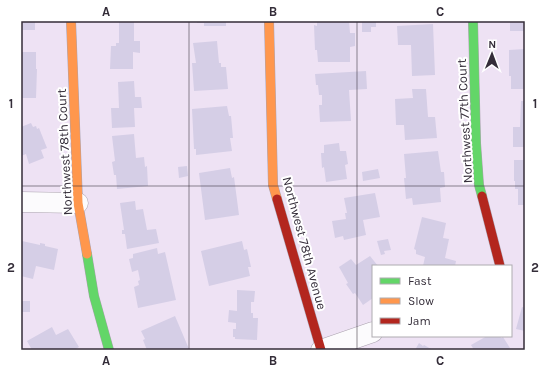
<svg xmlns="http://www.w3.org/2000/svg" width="546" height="371" viewBox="0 0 546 371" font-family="Karla,sans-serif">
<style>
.building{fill:#d5cee6}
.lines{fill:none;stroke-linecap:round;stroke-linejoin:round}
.street-casing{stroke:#aba2af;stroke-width:21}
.fast-casing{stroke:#aba2af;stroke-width:10}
.slow-casing{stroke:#aba2af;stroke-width:10}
.jam-casing{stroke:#aba2af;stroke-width:10}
.street{stroke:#fcfbfd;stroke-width:20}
.fast{stroke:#63d668;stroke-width:9}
.slow{stroke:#ff974d;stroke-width:9}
.jam{stroke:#b3261e;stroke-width:9}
.grid{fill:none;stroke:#342d39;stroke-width:1;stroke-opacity:0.55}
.labels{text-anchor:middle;stroke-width:4;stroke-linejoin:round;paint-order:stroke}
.street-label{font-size:13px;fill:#342d39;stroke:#fff}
.neatline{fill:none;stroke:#342d39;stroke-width:1.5}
.grid-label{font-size:13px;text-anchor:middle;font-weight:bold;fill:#342d39}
</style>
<rect width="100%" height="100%" fill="#eee2f4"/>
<!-- building -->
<path class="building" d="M21,21H35V30H21Z
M119,21H134V41H140V53L133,52V69H110L111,46H116V43H119Z
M197,21H226V26H204V23H197Z
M317,21H349L350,33H355V46L350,47V62H318L317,50H315L314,25L317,26Z
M362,21H376V27H371V32H362Z
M510,21H525V31H510Z
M433,24L435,75L412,76L411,45H398L397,26Z
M217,41L219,63H221V67H226L228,89L194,91L192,63H196L193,43Z
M525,49V89H511V76H509V50Z
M21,52H36V69H37L36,98H21Z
M366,71L367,89L349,90L351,121L320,122L319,105H322V95H319L318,85H316L315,74Z
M134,81L135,97H141L142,108H134L135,127L112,128L111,108H119L118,82Z
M412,89H426L428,117H435L437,138L405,140L404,125H396L395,99L413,98Z
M521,101H525V147H513V127H520Z
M227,106L229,116H231L233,138H230L232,151L196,155V149H194L192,109Z
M31,123L33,127L36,126L37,129L39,128L47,148L41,150L44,158L29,164L26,154L21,156V127Z
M134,134L136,158L144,157L145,167L147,166L148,186L117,189L116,175H114L112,162L115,161L112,136Z
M339,143L340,151H346L348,164L345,165L347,179L326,182L324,167L322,168L321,153H324V145Z
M438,151L441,172H444L445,187L440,188L441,202L413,205L412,198L406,199L404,178H406L404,154Z
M514,160H525V205H518V189H515V181H514Z
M187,166L188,176L179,178L178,167Z
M230,168L232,178L234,177L239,215L205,220L199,173Z
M378,169L380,178L363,181L362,172Z
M375,193L380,217L363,220L366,235L344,240L343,236L335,238L332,221L346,219L345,213H347L344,198Z
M135,201L136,210L143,209L147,230L156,229L159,243L127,249L125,234H122V230H124L120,203Z
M422,217L446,223L443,238L449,239L445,258L456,261L455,266H423L425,257L416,254V250L414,249Z
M388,239L391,250L384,251L385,254L381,255L377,241Z
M22,241L40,245V243L45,244V246L58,249L54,270L36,266L33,279L21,276Z
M242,241L244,250L247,249L251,267H248L250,276L209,286L201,251Z
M157,248L158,254L165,252L176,300L138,308L134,287L139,285L138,281L140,280L138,270L132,272L129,259L133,258V254Z
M370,256L378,266H373V298L363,305L355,293L353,294L346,284L348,283L339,267L351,259L356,265Z
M237,290L255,291L254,302H251V313H253V318H258L257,340L235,339V337H233V329H236V323L228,322L229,310L237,311Z
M21,301H30V312H21Z
M522,307L525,308V331L516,329Z
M175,316L189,349L147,350L143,340L145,339L141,331Z
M52,327L56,335L68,329L79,347L74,350H32L27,341Z
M487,336H500L501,338L503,337L510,348L507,350H474L471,345Z
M419,343L423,346L424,345L433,350H415Z"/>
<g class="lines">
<!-- street casing -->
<g class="street-casing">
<path id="street" d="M21,202L78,203
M321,350L373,332"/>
</g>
<!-- fast casing -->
<g class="fast-casing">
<path id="fast" d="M473,21L476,143L479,185L482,196
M87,254L94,296L109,350"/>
</g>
<!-- slow casing -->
<g class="slow-casing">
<path id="slow" d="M71,21L78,203L87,254
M269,21L273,185L277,199"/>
</g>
<!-- jam casing -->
<g class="jam-casing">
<path id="jam" d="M482,196L500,266
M277,199L321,350"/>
</g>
<!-- street -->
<use href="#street" class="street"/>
<!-- fast -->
<use href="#fast" class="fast"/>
<!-- slow -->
<use href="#slow" class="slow"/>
<!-- jam -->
<use href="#jam" class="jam"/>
</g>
<!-- grid -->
<path class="grid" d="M189,21V350M357,21V350M21,186H525"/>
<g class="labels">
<!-- street labels -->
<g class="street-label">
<text transform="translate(464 121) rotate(-93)" y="5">Northwest 77th Court</text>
<text transform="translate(64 152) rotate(-93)" y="5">Northwest 78th Court</text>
<text transform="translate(305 243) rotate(75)" y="5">Northwest 78th Avenue</text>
</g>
</g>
<!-- border -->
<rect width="546" height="371" fill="none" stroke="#ffffff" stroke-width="44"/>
<!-- legend -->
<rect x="372" y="265" width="140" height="72" fill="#ffffff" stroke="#aeabb0"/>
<rect x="380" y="278" width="20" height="6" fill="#63d668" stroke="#aeabb0"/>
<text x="408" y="285" font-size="12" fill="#342d39">Fast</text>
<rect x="380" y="298" width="20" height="6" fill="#ff974d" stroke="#aeabb0"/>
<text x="408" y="305" font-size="12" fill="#342d39">Slow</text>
<rect x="380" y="318" width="20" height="6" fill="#b3261e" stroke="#aeabb0"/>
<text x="408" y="325" font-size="12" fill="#342d39">Jam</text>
<!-- north arrow -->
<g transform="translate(492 54) rotate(1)" stroke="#ffffff" stroke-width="3" paint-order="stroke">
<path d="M0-3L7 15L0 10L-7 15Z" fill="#342d39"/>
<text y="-6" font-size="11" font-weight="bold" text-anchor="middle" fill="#342d39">N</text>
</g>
<rect x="22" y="22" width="502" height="327" class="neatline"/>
<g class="grid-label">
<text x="106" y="16">A</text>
<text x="273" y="16">B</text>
<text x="440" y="16">C</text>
<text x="11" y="108">1</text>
<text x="535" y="108">1</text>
<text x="11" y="272">2</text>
<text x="535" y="272">2</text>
<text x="106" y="365">A</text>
<text x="273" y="365">B</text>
<text x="440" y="365">C</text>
</g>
</svg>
